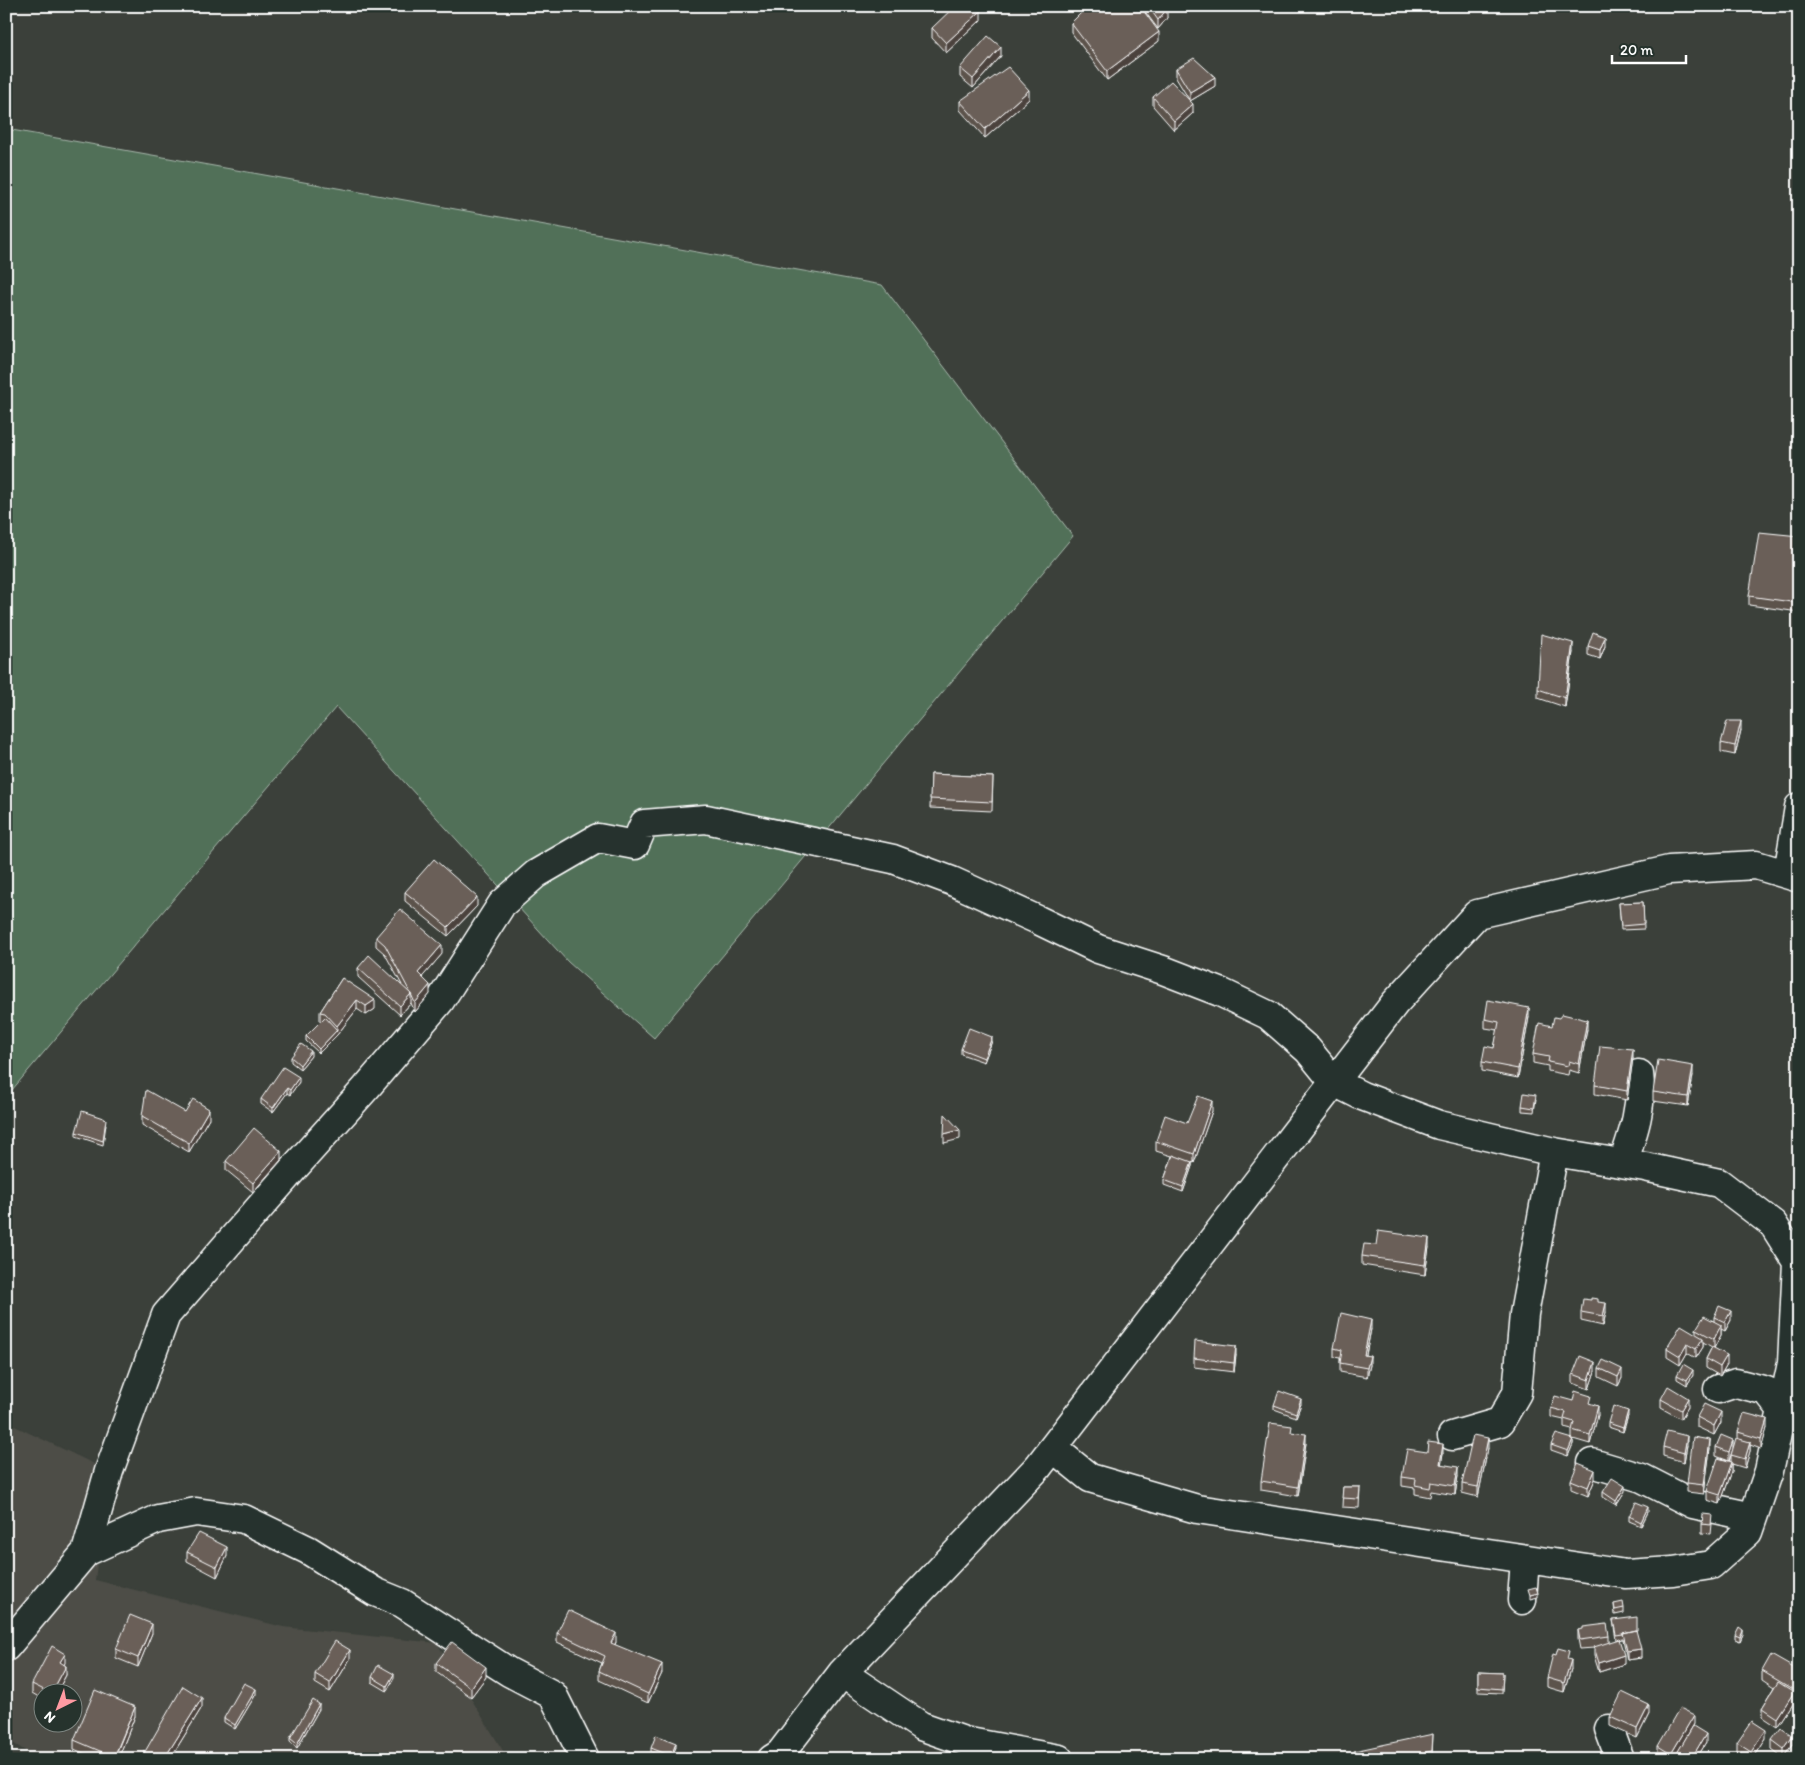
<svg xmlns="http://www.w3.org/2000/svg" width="1805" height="1765" viewBox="0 0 1805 1765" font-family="Itim,sans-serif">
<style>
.built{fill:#4d4d47;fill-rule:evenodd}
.green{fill:#517059;stroke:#a8b8ac}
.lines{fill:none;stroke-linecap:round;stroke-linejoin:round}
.minor-casing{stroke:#fff;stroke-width:31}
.minor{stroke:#26332d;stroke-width:28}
.wall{fill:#5c524c;stroke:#fff}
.shaded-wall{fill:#4b423e;stroke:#fff}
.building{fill:#6b5f58;stroke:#fff}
</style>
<rect width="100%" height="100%" fill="#3b403a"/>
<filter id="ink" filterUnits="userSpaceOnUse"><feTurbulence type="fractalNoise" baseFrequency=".02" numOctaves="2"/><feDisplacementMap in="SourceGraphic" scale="10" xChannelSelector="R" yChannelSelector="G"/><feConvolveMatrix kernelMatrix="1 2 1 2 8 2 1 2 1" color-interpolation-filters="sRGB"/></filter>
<g filter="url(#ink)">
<!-- built -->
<path class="built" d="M6,1422L109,1471L95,1580L283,1627L437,1643L508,1759H38L8,1740L6,1739ZM42,1692H72V1722H42Z"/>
<!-- green -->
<path class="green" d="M6,129L882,285L1073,536L654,1038L568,962L336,707L6,1097Z"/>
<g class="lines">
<!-- minor casing -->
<g class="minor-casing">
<path id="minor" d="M1788,873L1799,807
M1623,1163C1633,1134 1643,1106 1639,1074
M1718,1389L1736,1383L1767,1391L1782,1410
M1452,1436L1500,1422L1517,1393L1524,1314L1554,1152
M1592,1463L1642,1478L1693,1504L1753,1517
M86,1552L109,1471L166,1315L294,1168L366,1088L440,1001L502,904L536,874L598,838L635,845L644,824L706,819L893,859L952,881L1038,920L1098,949L1163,970L1220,992L1268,1015L1308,1050L1334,1082L1362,1096L1439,1125L1554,1152L1645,1167L1719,1183L1773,1224L1797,1262L1792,1363L1769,1471L1748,1532L1711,1565L1673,1571L1626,1574L1197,1509L1090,1478L1053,1448
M1522,1600L1525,1559
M6,1647L86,1552L158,1519L196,1512L244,1519L308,1550L375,1592L402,1603L509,1672L553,1695L585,1759
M842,1673L921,1726L964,1741L1059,1759
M1609,1729L1619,1756
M772,1759L780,1754L842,1673L1038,1467L1395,1003L1477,914L1669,870L1756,865L1799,878"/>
</g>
<!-- minor -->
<use href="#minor" class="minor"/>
</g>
<!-- wall -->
<path class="wall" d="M1143,6H1165L1164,7L1167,18L1158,29L1143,9Z
M981,20L946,53L932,38V28Z
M1071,23L1159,41L1107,80L1071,32Z
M1001,56L973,88L960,77V68Z
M1176,69L1215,86L1190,101L1193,113L1174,130L1153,106V97L1190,101L1176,78Z
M1029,99L985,138L960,110V101Z
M1799,536V612L1749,605V596Z
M1588,646H1605L1600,659L1588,655Z
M1573,652L1565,707L1538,698V689Z
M1741,730L1735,755L1721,752V743Z
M931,774L993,777L992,811L930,808Z
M405,892L477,906L448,936L405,901Z
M1643,902L1644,929L1621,930L1619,903Z
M376,937L442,954L422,977L430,994L415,1012L411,1003L400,1015L358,977V968L402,985L385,954L376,946Z
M342,978L375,1009L366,1015L357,1009L337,1035L319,1053L306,1041V1036L321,1021H320V1012Z
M1529,1017L1518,1078L1482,1071V1062L1494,1048L1498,1030L1485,1028V1019Z
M1552,1026L1587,1029L1579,1073L1569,1070L1568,1075L1548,1071V1066L1533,1063V1054Z
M992,1041L984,1062L961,1054V1049Z
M311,1056L300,1069L291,1062V1057Z
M1633,1058L1627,1100L1595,1094V1085Z
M1693,1075L1688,1106L1653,1101V1092Z
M299,1082L290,1095L287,1093L273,1112L261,1104V1099Z
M1536,1099L1534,1112L1522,1111V1106Z
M1212,1111L1194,1163L1192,1162V1166L1183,1192L1164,1185V1180L1172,1156L1156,1151V1141L1187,1123Z
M185,1112L209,1118L189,1152L142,1125V1116Z
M106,1124L103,1145L76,1136V1132Z
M281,1160L253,1192L226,1170V1161Z
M1376,1245L1429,1247L1425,1275L1362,1265V1256Z
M1598,1302L1606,1312L1603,1326L1581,1321V1312Z
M1714,1317L1731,1320L1725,1331L1721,1329V1335L1714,1348L1727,1364L1720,1376L1706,1368V1359L1712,1347L1703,1342V1347L1696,1358L1687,1353L1680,1365L1667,1357V1348L1696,1334V1329L1714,1321Z
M1371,1329L1366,1355L1370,1365L1367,1377L1340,1372V1358L1334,1357V1348Z
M1236,1355L1234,1372L1194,1367V1358Z
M1599,1368L1622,1378L1618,1386L1599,1377Z
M1595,1371L1589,1389L1573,1383V1374Z
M1677,1375H1693L1687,1385L1677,1379Z
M1661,1399L1688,1407L1681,1419L1661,1408Z
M1573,1401L1591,1404L1598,1415L1590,1444L1573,1439V1444L1568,1456L1551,1450V1445L1572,1439V1430L1564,1428V1420L1551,1417V1408Z
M1301,1404L1296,1417L1274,1409V1405Z
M1628,1416L1623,1432L1608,1427V1423Z
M1697,1417L1721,1422L1714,1435L1697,1427Z
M1767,1428L1761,1449L1750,1445V1451L1745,1468L1732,1464V1471L1720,1504L1707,1500V1491L1731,1462V1455L1729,1461L1716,1456V1447H1733L1738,1439V1432Z
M1306,1443L1298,1496L1261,1490V1481Z
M1687,1445L1684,1462L1663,1456V1447Z
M1488,1448L1478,1497L1462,1493V1484Z
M1710,1449L1704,1494L1687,1492V1483Z
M1427,1452L1443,1453L1441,1464L1458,1476L1455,1495L1431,1491L1430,1497L1415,1494V1488L1402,1486V1477Z
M1595,1479L1588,1496L1571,1489V1480Z
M1343,1487H1360L1359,1508L1342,1507Z
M1625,1491L1616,1505L1603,1497V1492Z
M1648,1512L1641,1526L1629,1521V1516Z
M1702,1524H1712L1711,1534L1702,1533Z
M187,1552L227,1556L217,1577L187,1561Z
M1614,1604L1624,1608V1613L1615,1615Z
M1613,1620L1641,1658L1627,1660L1623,1639L1616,1640Z
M1578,1630L1609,1636V1642L1624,1664L1599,1672L1594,1656V1648L1580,1649L1578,1639Z
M152,1633L138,1667L116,1658V1649Z
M557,1633L616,1642L615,1645L662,1673L648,1703L599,1680V1671L602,1663L557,1642Z
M1743,1634L1740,1641L1735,1639V1635Z
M350,1659L330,1692L315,1683V1674Z
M65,1663L64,1664L66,1675L57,1692H42V1699L32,1693V1684Z
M436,1663L486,1677L471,1697L436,1672Z
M1571,1669L1564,1692L1547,1687V1678Z
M1762,1671H1799V1702L1794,1699V1701L1777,1727L1762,1717V1708L1774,1688L1762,1680Z
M1478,1672L1503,1673L1502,1693L1478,1692Z
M372,1677L394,1678L387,1691L372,1682Z
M256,1694L235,1729L224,1722V1718Z
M202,1707L170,1759H143V1755Z
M319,1709L297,1748L290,1742V1738Z
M1649,1714L1637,1738L1610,1726V1717Z
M135,1716L118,1759H97L74,1749V1740Z
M1694,1724L1681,1746L1706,1743L1696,1759H1677V1753L1674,1759H1664L1658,1755V1746Z
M1766,1739L1753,1759H1747L1737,1752V1743Z
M1772,1740L1793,1745L1784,1758L1772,1749Z
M676,1747L671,1759H667L651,1752V1748Z"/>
<!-- shaded-wall -->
<path class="shaded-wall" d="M1167,9V18L1158,29V20Z
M981,11V20L946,53V43Z
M1159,32V41L1107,80V71Z
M1001,47V56L973,88V79Z
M1215,77V86L1190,101V92Z
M1029,90V99L985,138V129Z
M1193,104V113L1174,130V121Z
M1605,637V646L1600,659V650Z
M1573,643V652L1565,707V698Z
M1741,721V730L1735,755V746Z
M477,897V906L448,936V927Z
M442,945V954L418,982V973Z
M430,985V994L415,1012V1003Z
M411,994V1003L400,1015V1006Z
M357,1000V1009L337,1035L319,1053V1049L337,1030V1026Z
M375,1000V1009L366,1015V1006Z
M1529,1008V1017L1518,1078V1069Z
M1587,1020V1029L1579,1073V1064Z
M992,1037V1041L984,1062V1058Z
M1633,1049V1058L1627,1100V1091Z
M311,1051V1056L300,1069V1065Z
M1693,1066V1075L1688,1106V1097Z
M299,1077V1082L290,1095V1090Z
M287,1088V1093L273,1112V1108Z
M1212,1101V1111L1194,1163V1154Z
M209,1109V1118L189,1152V1143Z
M960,1130V1139L944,1143V1134Z
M281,1151V1160L253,1192V1183Z
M1192,1162V1166L1183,1192V1187Z
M1429,1238V1247L1425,1275V1265Z
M1606,1303V1312L1603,1326V1316Z
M1731,1311V1320L1725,1331V1322Z
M1371,1320V1329L1364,1364V1355Z
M1721,1325V1335L1714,1348V1339Z
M1703,1338V1347L1696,1358V1349Z
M1687,1344V1353L1680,1365V1356Z
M1236,1346V1355L1234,1372V1363Z
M1727,1355V1364L1720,1376V1367Z
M1370,1356V1365L1367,1377V1368Z
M1595,1362V1371L1589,1389V1380Z
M1622,1369V1378L1618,1386V1377Z
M1693,1370V1375L1687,1385V1380Z
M1688,1398V1407L1681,1419V1410Z
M1301,1399V1404L1296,1417V1413Z
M1598,1406V1415L1590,1444V1435Z
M1628,1411V1416L1623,1432V1428Z
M1721,1412V1422L1714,1435V1426Z
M1767,1419V1428L1761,1449V1439Z
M1306,1434V1443L1298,1496V1487Z
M1687,1436V1445L1684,1462V1453Z
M1488,1438V1448L1478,1497V1487Z
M1573,1439V1444L1568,1456V1451Z
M1710,1440V1449L1704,1494V1485Z
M1733,1440V1449L1729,1461V1452Z
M1750,1442V1451L1745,1468V1459Z
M1443,1444V1453L1440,1473V1464Z
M1732,1462V1471L1720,1504V1495Z
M1458,1467V1476L1455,1495V1486Z
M1595,1470V1479L1588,1496V1487Z
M1625,1486V1491L1616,1505V1501Z
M1648,1507V1512L1641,1526V1522Z
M227,1547V1556L217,1577V1567Z
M1538,1593V1597L1530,1599V1595Z
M152,1624V1633L138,1667V1658Z
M1743,1630V1634L1740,1641V1637Z
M616,1633V1642L611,1652V1643Z
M1641,1649V1658L1627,1660V1651Z
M350,1650V1659L330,1692V1683Z
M65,1654V1663L60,1671V1662Z
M1624,1655V1664L1599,1672V1663Z
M1571,1660V1669L1564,1692V1683Z
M662,1664V1673L648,1703V1694Z
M66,1666V1675L57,1692H52Z
M486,1667V1677L471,1697V1688Z
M394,1674V1678L387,1691V1686Z
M256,1689V1694L235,1729V1725Z
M1794,1692V1701L1777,1727V1718Z
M202,1698V1707L170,1759H164Z
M319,1704V1709L297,1748V1744Z
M1649,1705V1714L1637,1738V1729Z
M135,1707V1716L118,1759H114Z
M1694,1715V1724L1674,1759H1671V1754Z
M1766,1730V1739L1753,1759H1751V1752Z
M1433,1734L1432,1759H1397Z
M1706,1734V1743L1696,1759H1691Z
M1793,1736V1745L1784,1758V1749Z
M676,1743V1747L671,1759V1756Z"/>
<!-- building -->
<path class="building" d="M955,6H977L981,11L946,43L932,28Z
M1088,6H1140L1159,32L1107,71L1071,23Z
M1148,6H1164L1167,9L1158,20Z
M988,36L1001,47L973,79L960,68Z
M1194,58L1215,77L1190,92L1176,69Z
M1008,67L1029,90L985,129L960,101Z
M1171,81L1193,104L1174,121L1153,97Z
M1759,532L1799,536V603L1749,596Z
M1593,632L1605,637L1600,650L1588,646Z
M1541,634L1573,643L1565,698L1538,689Z
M1727,721H1741L1735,746L1721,743Z
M931,774L993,777L992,802L930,799Z
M434,859L477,897L448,927L405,892Z
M1643,902L1644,924L1621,926L1619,903Z
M400,909L442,945L418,973L430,985L415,1003L411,994L400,1006L358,968L369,955L411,994L385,945L376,937Z
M342,978L375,1000L366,1006L357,1000L337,1026L325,1013L320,1012Z
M1488,1000L1529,1008L1518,1069L1482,1062L1485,1046L1494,1048L1499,1022L1485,1019Z
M1562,1014L1587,1020L1579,1064L1569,1061L1568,1066L1548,1062L1549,1057L1533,1054L1539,1023L1552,1026L1554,1017L1559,1018Z
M325,1017L337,1030L319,1049L306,1036Z
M969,1028L992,1037L984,1058L961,1049Z
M301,1044L311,1051L300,1065L291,1057Z
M1600,1046L1633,1049L1627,1091L1595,1085Z
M1658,1060L1693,1066L1688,1097L1653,1092Z
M283,1067L299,1077L290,1090L287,1088L273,1108L261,1099Z
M146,1090L185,1112L193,1099L209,1109L189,1143L142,1116Z
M1524,1093L1536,1095L1534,1108L1522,1106Z
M1198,1096L1212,1101L1194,1154L1156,1141L1165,1115L1187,1123Z
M82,1111L106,1119L103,1141L76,1132Z
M945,1114L960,1130L944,1134Z
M254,1128L281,1151L253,1183L226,1161Z
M1173,1155L1192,1162L1183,1187L1164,1180Z
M1378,1231L1429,1238L1425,1265L1362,1256L1364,1244L1376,1245Z
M1591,1298L1598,1299V1302L1606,1303L1603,1316L1581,1312L1583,1299L1591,1300Z
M1719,1306L1731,1311L1725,1322L1714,1317Z
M1341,1313L1371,1320L1364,1355L1370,1356L1367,1368L1340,1363L1342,1350L1334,1348Z
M1704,1316L1721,1325L1714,1339L1696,1329Z
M1681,1325L1703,1338L1696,1349L1687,1344L1680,1356L1667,1348Z
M1195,1341L1236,1346L1234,1363L1194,1358Z
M1712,1347L1727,1355L1720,1367L1706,1359Z
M1580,1356L1595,1362L1589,1380L1573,1374Z
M1603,1360L1622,1369L1618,1377L1599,1368Z
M1683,1364L1693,1370L1687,1380L1677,1375Z
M1668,1386L1688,1398L1681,1410L1661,1399Z
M1279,1391L1301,1399L1296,1413L1274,1405Z
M1575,1391L1591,1396L1589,1403L1598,1406L1590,1435L1572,1430L1574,1422L1564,1419L1566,1412L1551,1408L1555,1396L1573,1401Z
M1704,1404L1721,1412L1714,1426L1697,1417Z
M1613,1406L1628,1411L1623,1428L1608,1423Z
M1744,1413L1767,1419L1761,1439L1738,1432Z
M1270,1423L1292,1426L1291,1432L1306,1434L1298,1487L1261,1481Z
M1667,1431L1687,1436L1684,1453L1663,1447Z
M1556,1434L1573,1439L1568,1451L1551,1445Z
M1473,1435L1488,1438L1478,1487L1462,1484Z
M1721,1435L1733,1440L1729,1452L1716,1447Z
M1693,1437L1710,1440L1704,1485L1687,1483Z
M1736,1438L1750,1442L1745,1459L1731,1455Z
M1428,1442L1443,1444L1440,1464L1458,1467L1455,1486L1431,1482L1430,1488L1415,1485L1416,1479L1402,1477L1407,1449L1427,1452Z
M1718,1458L1732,1462L1720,1495L1707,1491Z
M1578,1463L1595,1470L1588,1487L1571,1480Z
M1612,1478L1625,1486L1616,1501L1603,1492Z
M1343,1487H1360L1359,1499L1342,1498Z
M1636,1502L1648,1507L1641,1522L1629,1516Z
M1703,1514L1712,1515L1711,1525L1702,1524Z
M199,1533L227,1547L217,1567L187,1552Z
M1536,1587L1538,1593L1530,1595L1528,1589Z
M1623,1602L1624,1608L1615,1610L1614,1604Z
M568,1610L616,1633L611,1643L662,1664L648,1694L599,1671L605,1656L557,1633Z
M130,1615L152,1624L138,1658L116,1649Z
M1637,1617V1630L1623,1633V1634L1616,1635L1613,1620Z
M1607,1624L1609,1636L1580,1640L1578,1630L1583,1629V1627Z
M1739,1627L1743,1630L1740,1637L1735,1635Z
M1636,1630L1641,1649L1627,1651L1623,1633Z
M1619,1639L1624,1655L1599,1663L1594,1647Z
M335,1641L350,1650L330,1683L315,1674Z
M452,1642L486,1667L471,1688L436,1663Z
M52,1646L65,1654L60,1662L66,1666L52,1692H48L32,1684Z
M1558,1648L1569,1651L1567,1659L1571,1660L1564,1683L1547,1678L1553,1654L1556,1655Z
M1771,1655L1799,1671V1693L1762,1671Z
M378,1665L394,1674L387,1686L372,1677Z
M1478,1672L1503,1673L1502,1689L1478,1687Z
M1778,1682L1794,1692L1777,1718L1762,1708Z
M244,1683L256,1689L235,1725L224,1718Z
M183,1686L202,1698L164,1759H151L143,1755Z
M95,1690L135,1707L114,1757L74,1740Z
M1622,1692L1649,1705L1637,1729L1610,1717Z
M313,1700L319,1704L297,1744L290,1738Z
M1680,1708L1694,1715L1671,1754L1658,1746Z
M1752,1721L1766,1730L1751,1752L1737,1743Z
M1693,1726L1706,1734L1691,1759H1687L1677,1753Z
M1781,1728L1793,1736L1784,1749L1772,1740Z
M1433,1734L1432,1751L1397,1759H1355L1354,1751Z
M656,1735L676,1743L671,1756L651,1748Z"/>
</g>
<!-- margin -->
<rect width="1805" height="1765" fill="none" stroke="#26332d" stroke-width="25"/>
<rect x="12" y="12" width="1780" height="1740" fill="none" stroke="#fff" stroke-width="2" filter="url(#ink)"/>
<!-- north arrow -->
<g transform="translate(58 1708) rotate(222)"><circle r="24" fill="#26332d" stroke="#7d8581"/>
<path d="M0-4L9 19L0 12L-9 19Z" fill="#ff9aa2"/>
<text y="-8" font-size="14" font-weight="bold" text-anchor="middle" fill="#ffffff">N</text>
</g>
<!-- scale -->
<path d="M1612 55v8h74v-8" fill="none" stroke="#ffffff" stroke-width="2.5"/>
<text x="1620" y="55" font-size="15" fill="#ffffff" stroke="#26332d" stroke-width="4" paint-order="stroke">20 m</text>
</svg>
